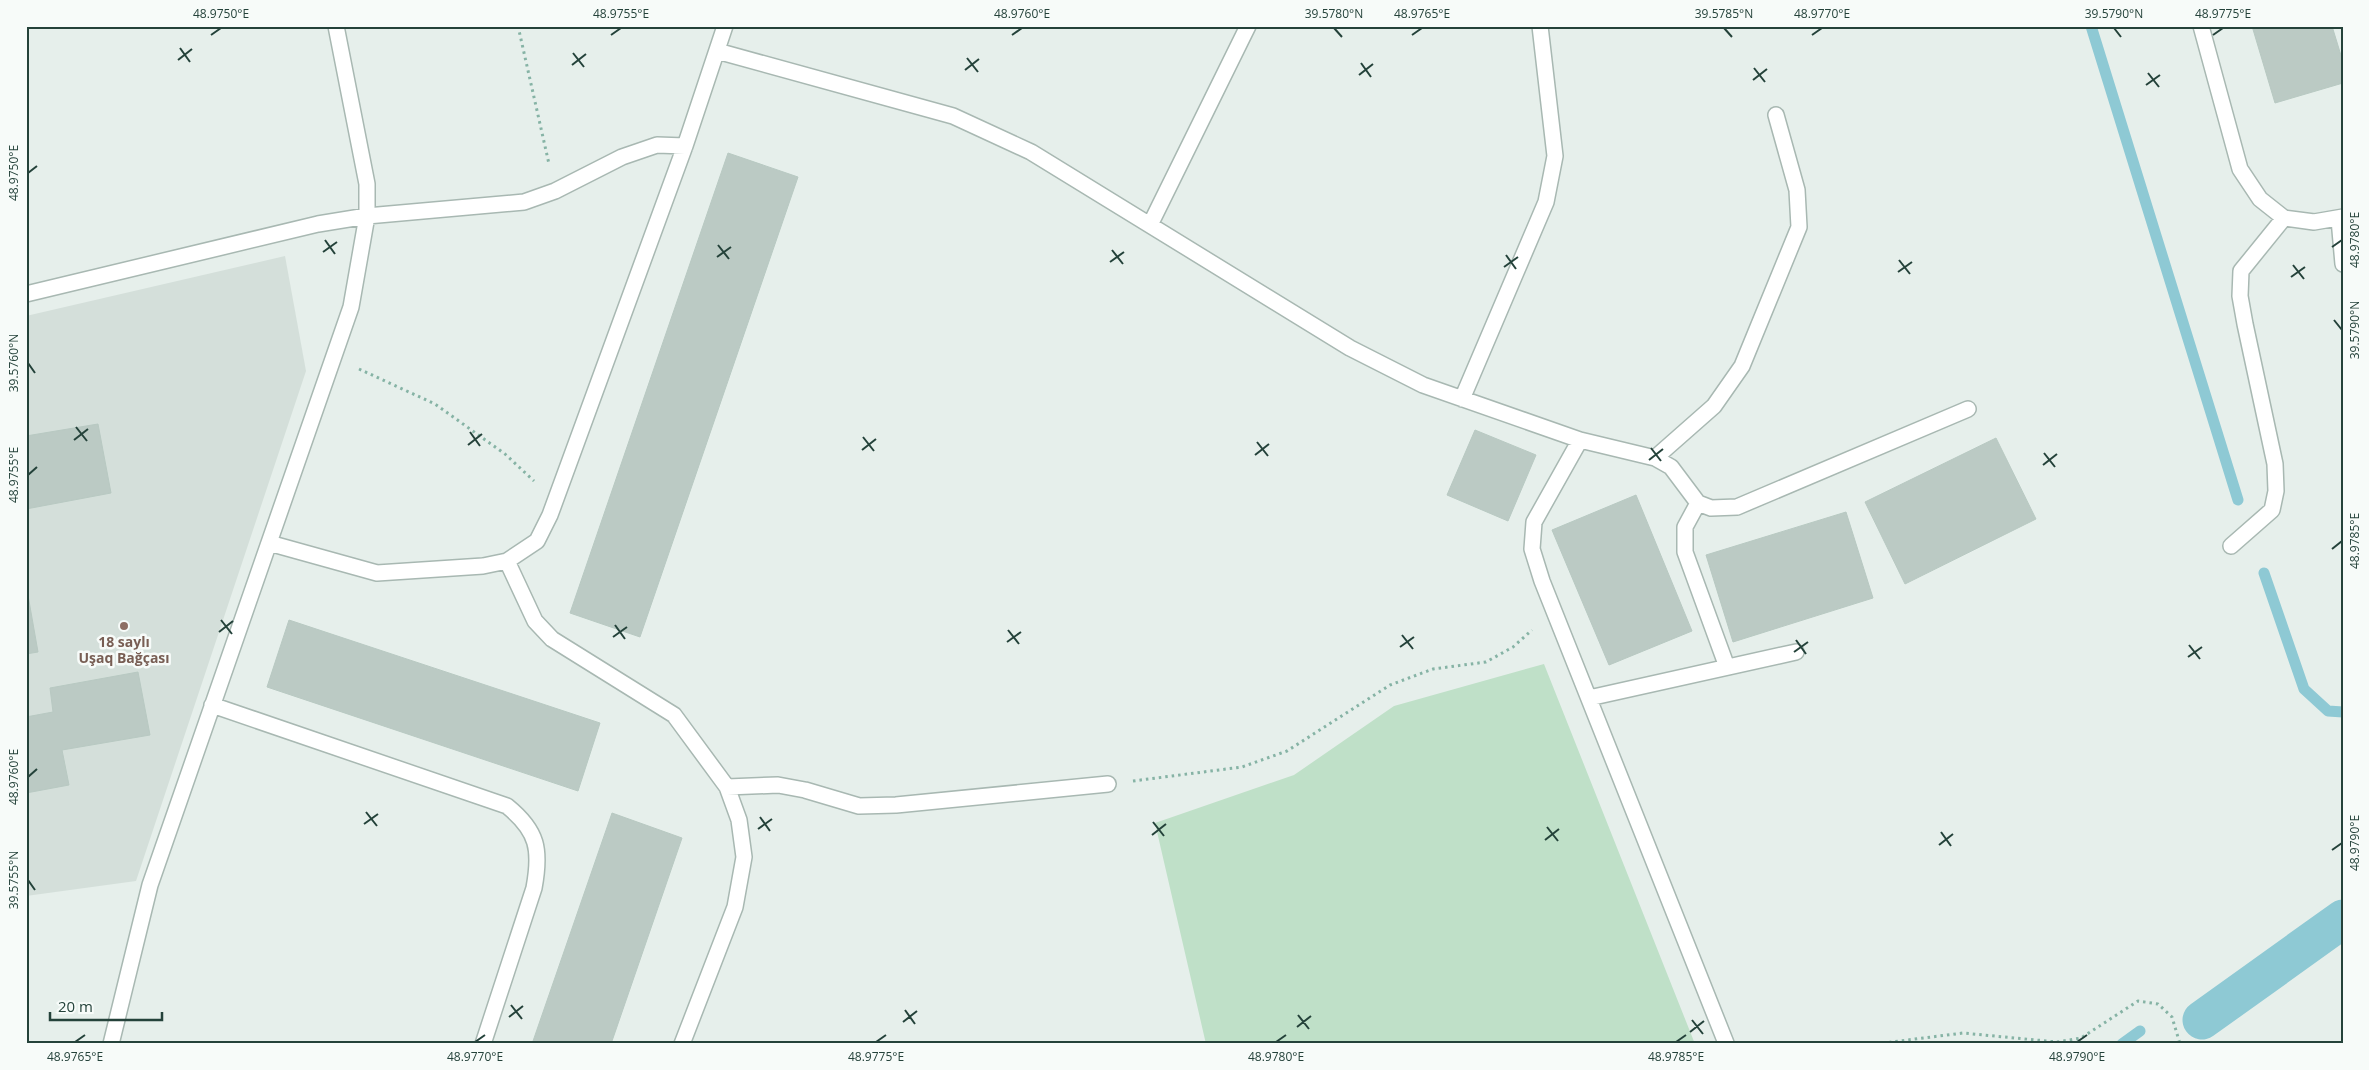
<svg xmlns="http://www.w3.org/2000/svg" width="2369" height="1070" viewBox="0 0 2369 1070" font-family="'Open Sans',sans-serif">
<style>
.built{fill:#d4dfda}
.green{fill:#bfe0c8}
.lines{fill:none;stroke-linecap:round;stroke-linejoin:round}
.stream{stroke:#8ec9d4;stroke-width:11}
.canal{stroke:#8ec9d4;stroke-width:39}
.building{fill:#bbcac4;stroke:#b8c9c2}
.minor-casing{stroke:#a8b8b2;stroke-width:18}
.path{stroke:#86b3a5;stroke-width:3;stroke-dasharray:2.5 4;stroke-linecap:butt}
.minor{stroke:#fff;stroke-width:15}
.ticks{fill:none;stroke:#24423a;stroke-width:2}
.education-dot{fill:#8d6e63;stroke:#f7fbf9;stroke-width:2}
.labels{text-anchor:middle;stroke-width:5;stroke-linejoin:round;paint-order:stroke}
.education-label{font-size:14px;font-weight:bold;fill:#785e54;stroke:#f7fbf9}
.neatline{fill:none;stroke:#24423a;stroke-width:2}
.ticks-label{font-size:12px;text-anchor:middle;fill:#24423a}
</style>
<rect width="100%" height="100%" fill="#e6efeb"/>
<!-- built -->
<path class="built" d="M285,256L306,371L136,881L26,896V316Z"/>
<!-- green -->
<path class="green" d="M1544,664L1695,1044H1206L1155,823L1294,775L1394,706Z"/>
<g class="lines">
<!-- stream -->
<path class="stream" d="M2091,26L2238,500
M2264,573L2304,689L2328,711L2343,712
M2122,1044L2140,1031"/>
<!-- canal -->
<path class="canal" d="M2202,1020L2343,919"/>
</g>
<!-- building -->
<path class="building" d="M2252,26H2332L2343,62V83L2275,103Z
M728,153L798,177L640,637L570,613Z
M98,424L111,493L26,509V436Z
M1475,430L1536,455L1508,521L1447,495Z
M1996,438L2036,519L1905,584L1865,502Z
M1636,495L1692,631L1609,665L1552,530Z
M1846,512L1873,598L1733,642L1706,555Z
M26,584L38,652L26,654Z
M289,620L600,723L578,791L267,687Z
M138,672L150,735L62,750L69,785L26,793V717L53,712L50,688Z
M612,813L682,838L611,1044H532Z"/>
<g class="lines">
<!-- minor casing -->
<g class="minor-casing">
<path id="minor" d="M2201,26L2240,169L2260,199L2284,218L2314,222L2343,217
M717,51L953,116L1031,152L1350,348L1423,385L1580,440L1655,458L1671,467L1698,503L1711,508L1737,507L1968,409
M2339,219L2343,264
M1150,225L1248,26
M26,294L318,224L367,216L524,202L555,191L622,157L657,145L685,146
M1462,399L1546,202L1555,156L1540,26
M1580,440L1534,522L1532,549L1542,581L1726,1043
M1655,458L1714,406L1742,366L1799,227L1797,190L1776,115
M1698,503L1685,527V552L1727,667
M269,543L377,573L483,566L507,561L537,541L550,515L685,146L725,26
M2231,546L2272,510L2276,491L2275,464L2245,324L2240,296L2241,271L2284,218
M507,561L535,621L552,639L674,715L727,787L739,820L744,857L735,907L682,1044
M1589,698L1796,652
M212,705L507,806C538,831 541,850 534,888L483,1044
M727,787L778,785L805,790L859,806L896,805L1108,784
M111,1044L150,885L351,307L367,216V184L336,26"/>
</g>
<!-- path -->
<path class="path" d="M518,26L549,164
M26,27L30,26
M359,369L435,404L505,454L534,481
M1133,781L1242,767L1287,751L1390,685L1433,669L1486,662L1513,647L1532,630
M1876,1044L1963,1033L2057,1042L2081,1038L2138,1001L2158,1004L2172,1017L2180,1044"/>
<!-- minor -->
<use href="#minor" class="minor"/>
</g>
<!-- ticks -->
<path class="ticks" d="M1334,28L1342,37M1724,28L1732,37M2114,28L2121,37M211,35L221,28M611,35L621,28M1012,35L1022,28M1412,35L1422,28M1812,35L1822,28M2213,35L2223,28M180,48L190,62M573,53L584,67M967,58L978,72M178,60L192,49M1361,63L1371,77M572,65L586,54M1754,68L1765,82M965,70L979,59M2148,73L2159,87M1359,75L1373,64M1753,80L1767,69M2146,85L2160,75M28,173L37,166M325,240L335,254M718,245L729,259M2332,247L2342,240M1112,250L1123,264M323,252L337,242M1506,255L1516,269M717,257L731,247M1899,260L1910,274M1110,262L1124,252M2293,265L2304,279M1504,267L1518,257M1898,272L1912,262M2291,277L2305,267M2334,320L2342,330M28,363L35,373M76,427L87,441M470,432L480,446M863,437L874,451M74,440L88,429M1257,442L1268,456M468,445L482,434M1651,448L1661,461M862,450L876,439M2044,453L2055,467M1255,455L1269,444M1649,460L1663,449M2043,465L2057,454M28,475L37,467M2332,549L2342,541M221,620L232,634M615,625L625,639M1008,630L1019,644M219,632L233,621M1402,635L1413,649M613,637L627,627M1796,640L1806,654M1007,642L1021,632M2189,645L2200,659M1400,647L1414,637M1794,652L1808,642M2188,657L2202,647M28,777L37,769M366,812L377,826M760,817L770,831M1153,822L1164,836M364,824L378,814M1547,827L1558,841M758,829L772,819M1941,832L1951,846M1152,835L1166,824M1545,840L1559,829M1939,845L1953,834M2332,850L2342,843M28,880L35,890M511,1005L522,1019M905,1010L915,1024M1298,1015L1309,1029M509,1017L523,1006M1692,1020L1703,1034M903,1022L917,1011M1297,1027L1311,1016M1690,1032L1704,1021M75,1042L85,1035M475,1042L485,1035M876,1042L886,1035M1276,1042L1286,1035M1676,1042L1686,1035M2077,1042L2087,1035"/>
<!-- markers -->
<circle class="education-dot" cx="124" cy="626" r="5"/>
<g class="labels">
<!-- education labels -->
<g class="education-label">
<text x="124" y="647">18 saylı<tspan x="124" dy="16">Uşaq Bağçası</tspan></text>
</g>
</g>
<!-- border -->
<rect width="2369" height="1070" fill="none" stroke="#f7fbf9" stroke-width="55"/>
<!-- scale -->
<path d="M50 1012v8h112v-8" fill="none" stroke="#24423a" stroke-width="2.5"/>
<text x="58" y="1012" font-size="15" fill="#24423a" stroke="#f7fbf9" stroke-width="4" paint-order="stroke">20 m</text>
<rect x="28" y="28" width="2314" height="1014" class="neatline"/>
<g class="ticks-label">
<text x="221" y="18">48.9750°E</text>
<text x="621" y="18">48.9755°E</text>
<text x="1022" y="18">48.9760°E</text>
<text x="1334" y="18">39.5780°N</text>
<text x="1422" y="18">48.9765°E</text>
<text x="1724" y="18">39.5785°N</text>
<text x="1822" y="18">48.9770°E</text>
<text x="2114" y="18">39.5790°N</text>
<text x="2223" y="18">48.9775°E</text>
<text transform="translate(14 173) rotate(-90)" y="4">48.9750°E</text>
<text transform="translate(2355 240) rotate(-90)" y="4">48.9780°E</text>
<text transform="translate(2355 330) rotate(-90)" y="4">39.5790°N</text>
<text transform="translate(14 363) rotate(-90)" y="4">39.5760°N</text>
<text transform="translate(14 475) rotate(-90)" y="4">48.9755°E</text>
<text transform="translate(2355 541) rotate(-90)" y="4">48.9785°E</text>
<text transform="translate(14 777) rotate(-90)" y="4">48.9760°E</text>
<text transform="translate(2355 843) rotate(-90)" y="4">48.9790°E</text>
<text transform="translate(14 880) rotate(-90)" y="4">39.5755°N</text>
<text x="75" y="1061">48.9765°E</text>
<text x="475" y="1061">48.9770°E</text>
<text x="876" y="1061">48.9775°E</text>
<text x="1276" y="1061">48.9780°E</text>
<text x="1676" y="1061">48.9785°E</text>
<text x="2077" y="1061">48.9790°E</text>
</g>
</svg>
